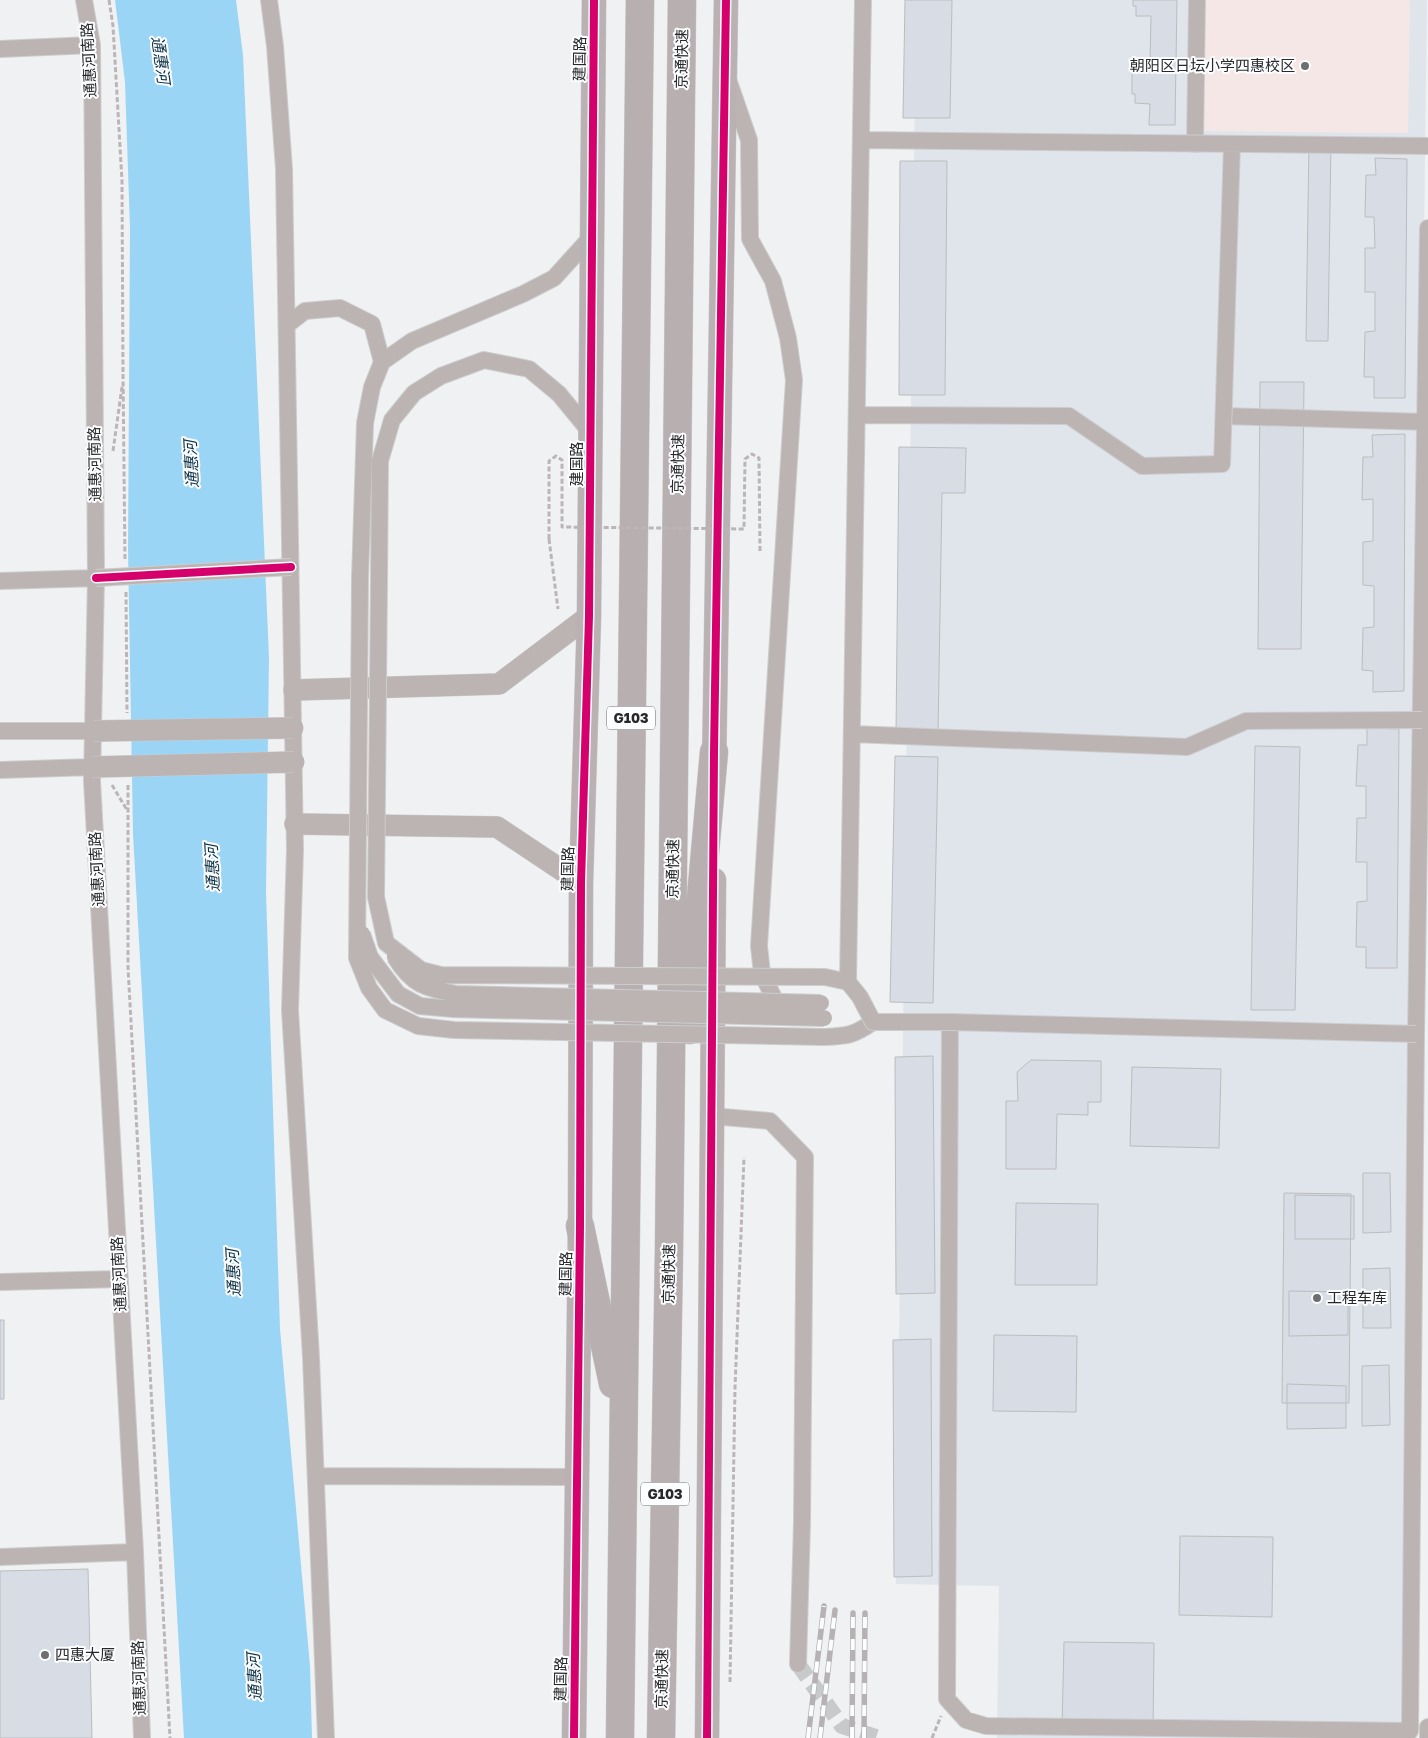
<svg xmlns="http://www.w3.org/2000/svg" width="1428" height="1738" viewBox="0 0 1428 1738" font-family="'Golos Text','Noto Sans SC',sans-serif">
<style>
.built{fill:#e0e5ec}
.education{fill:#f5e7e5}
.water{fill:#9bd5f6}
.building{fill:#d7dce5;stroke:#bbbcbd}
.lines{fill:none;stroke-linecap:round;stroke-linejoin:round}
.minor-tunnel{stroke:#c7c9cb;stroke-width:16;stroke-dasharray:16 8;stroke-linecap:butt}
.minor-casing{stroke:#cccdce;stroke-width:18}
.tertiary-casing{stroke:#cccdce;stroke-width:22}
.secondary-casing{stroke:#cccdce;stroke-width:25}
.motorway-casing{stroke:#cccdce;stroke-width:29}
.path{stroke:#bbb5b7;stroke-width:3;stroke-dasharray:5 2.5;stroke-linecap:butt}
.minor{stroke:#bcb3b3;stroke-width:16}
.tertiary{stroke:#bcb3b3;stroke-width:21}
.secondary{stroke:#bab1b3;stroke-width:24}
.motorway{stroke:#b8afb1;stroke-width:28}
.rail-casing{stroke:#b6b1b2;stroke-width:5.5}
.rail{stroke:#fcfdff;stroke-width:4;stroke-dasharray:11;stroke-linecap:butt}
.minor-bridge-casing{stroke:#cccdce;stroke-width:18;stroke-linecap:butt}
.tertiary-bridge-casing{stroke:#cccdce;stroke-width:22;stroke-linecap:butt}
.path-bridge{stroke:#bbb5b7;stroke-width:3;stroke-dasharray:5 2.5;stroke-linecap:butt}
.minor-bridge{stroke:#bcb3b3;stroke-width:16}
.tertiary-bridge{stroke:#bcb3b3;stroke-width:21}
.cycleway-casing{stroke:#fcfdff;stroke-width:11}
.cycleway{stroke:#d6006c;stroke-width:8}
.poi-dot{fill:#6d6e70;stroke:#fcfdff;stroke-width:2}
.labels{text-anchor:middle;stroke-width:4;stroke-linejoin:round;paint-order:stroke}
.shield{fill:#fcfdff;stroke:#676869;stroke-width:1}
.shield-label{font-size:14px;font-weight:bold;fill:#272829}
.street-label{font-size:15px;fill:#272829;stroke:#fcfdff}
.poi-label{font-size:15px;fill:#272829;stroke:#fcfdff;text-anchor:start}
.water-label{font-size:16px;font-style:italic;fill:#0d3245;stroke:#fcfdff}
</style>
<rect width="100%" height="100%" fill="#eff1f3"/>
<!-- built -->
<path class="built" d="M916,0H1427L1405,1738H997L999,1586L896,1584Z"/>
<!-- education -->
<path class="education" d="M1202,0H1410L1408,133L1201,131Z"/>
<!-- water -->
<path class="water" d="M115,0H236L243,55L269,658L266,892L280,1329L310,1666L312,1738H184L133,834L128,550L130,229L125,82Z"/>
<!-- building -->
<path class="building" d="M905,0H952L950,118H903Z
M1133,0H1177L1175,125H1149L1150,104L1135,103V94H1132V73H1136V61L1150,62L1151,16H1136V6H1133Z
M1309,141H1331L1328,341H1306Z
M1375,158L1407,159L1405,398H1374V377H1364L1365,332L1375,331V292H1365V248H1375L1374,217H1365L1366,175H1376Z
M900,161H947L945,395H899Z
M1260,382H1304L1301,649H1258Z
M1405,434L1404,691L1373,692V671L1362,670L1363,628L1374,627V586L1363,585V542L1373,541V499L1362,500L1363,457H1373L1372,435Z
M899,447L966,448L965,493H942L938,734H896Z
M1367,728L1399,729L1397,968H1366V947H1356L1357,902L1367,901V862H1356L1357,818H1366V786H1356L1358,745H1367Z
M1255,746L1300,747L1295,1010H1251Z
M895,756L938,757L933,1003L890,1002Z
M933,1056L935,1293L896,1294L895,1057Z
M1031,1060L1101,1061V1102H1088V1115L1057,1114L1056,1169H1006V1101H1018L1017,1072Z
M1132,1067L1221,1069L1219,1148L1130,1146Z
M1363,1173H1390L1391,1232L1363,1233Z
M1284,1193L1351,1194L1349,1403H1282Z
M1295,1195L1354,1196V1239H1295Z
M1016,1203L1098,1204L1097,1285H1015Z
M1390,1268L1391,1328H1363V1269Z
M1289,1291L1348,1292V1335L1289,1336Z
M0,1320H4V1399H0Z
M994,1335L1077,1336L1076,1412L993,1411Z
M931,1339L932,1576L894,1577L893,1340Z
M1389,1365L1390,1425L1362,1426V1366Z
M1287,1384L1346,1386V1428L1287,1429Z
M1180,1536L1273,1537L1272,1617L1179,1615Z
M88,1569L92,1738H0V1571Z
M1064,1642L1154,1643L1153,1730L1062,1728Z"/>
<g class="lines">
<!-- minor-tunnel -->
<path class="minor-tunnel" d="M798,1664L842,1726L879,1738"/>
<!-- minor casing -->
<g class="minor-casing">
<path id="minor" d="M84,0L92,45L96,578L92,781L135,1552L142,1738
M269,0L275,46L284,169L295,850L290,1010L311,1357L326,1738
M0,49L92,45
M729,82L749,140L750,239L773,281L788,338L794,380L759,946L762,974L776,1002
M1195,144L1197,0
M287,325L305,311L340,308L372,324L382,362
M1224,416L1426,422
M360,578L365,423L372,387L382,362L412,341L523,294L554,278L592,236
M0,581L96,578
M379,581L380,461L392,420L414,393L441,376L484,360L529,369L559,394L591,433
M0,731H93
M0,770L92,767
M950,1022L947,1699L966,1720L986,1726L1410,1731L1416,1034L1428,228
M825,1037C848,1036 854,1035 873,1022
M712,1116L770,1121L805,1157L802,1522L798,1664
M0,1282L120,1279
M316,1476L577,1477
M0,1557L135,1552
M1428,1738V1727"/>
</g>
<!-- tertiary casing -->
<g class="tertiary-casing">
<path id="tertiary" d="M294,690L499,684L589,616
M295,824L497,827L581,883"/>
</g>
<!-- secondary casing -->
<g class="secondary-casing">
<path id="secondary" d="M714,771L726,0
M574,1738L580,1226L581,883L589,616L594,0
M707,1738L714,880"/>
</g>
<!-- motorway casing -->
<g class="motorway-casing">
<path id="motorway" d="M689,1030L714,752
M580,1226L613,1384
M620,1738L640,0
M661,1738L669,1250L682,0"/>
</g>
<!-- path -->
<path class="path" d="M109,0L113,26L122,181L123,374
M123,374L125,561
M113,451L122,387
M549,539L558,609
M126,592L127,713
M112,785L127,810
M128,785V967L170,1738
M730,1682L735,1388L744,1157
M932,1738L941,1716"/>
<!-- minor -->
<use href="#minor" class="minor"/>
<!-- tertiary -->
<use href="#tertiary" class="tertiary"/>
<!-- secondary -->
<use href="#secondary" class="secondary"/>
<!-- motorway -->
<use href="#motorway" class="motorway"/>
<!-- rail casing -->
<g class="rail-casing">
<path id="rail" d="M808,1738L824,1606
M820,1738L835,1610
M852,1738L853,1613
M864,1738L865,1613"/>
</g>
<!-- rail -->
<use href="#rail" class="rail"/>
<!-- minor-bridge casing -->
<g class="minor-bridge-casing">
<path id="minor-bridge" d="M861,140L1428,146
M857,415L1069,416L1142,466L1222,464L1232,144
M96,578L291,567
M360,578L357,958L369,988L385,1010L418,1026L454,1030L825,1037
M379,581L376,897L386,943L421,970L441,975L825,977L848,982L860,997L873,1022H950L1416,1034
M852,734L1187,747L1246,721L1422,720
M362,934L370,957L398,994L420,1006L453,1009L824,1018
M395,957C412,985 425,988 456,994L821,1003
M848,982L863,0"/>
</g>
<!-- tertiary-bridge casing -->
<g class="tertiary-bridge-casing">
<path id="tertiary-bridge" d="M93,731L293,728
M92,767L294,762"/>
</g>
<!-- path-bridge -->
<path class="path-bridge" d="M549,539V461L556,456L562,460V527L744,529L745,459L752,454L759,458L760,552"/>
<!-- minor-bridge -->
<use href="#minor-bridge" class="minor-bridge"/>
<!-- tertiary-bridge -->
<use href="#tertiary-bridge" class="tertiary-bridge"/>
<!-- cycleway casing -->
<g class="cycleway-casing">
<path id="cycleway" d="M96,578L291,567
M574,1738L580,1226L581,883L589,616L594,0
M707,1738L714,752L726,0"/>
</g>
<!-- cycleway -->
<use href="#cycleway" class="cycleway"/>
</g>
<!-- markers -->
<g class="poi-dot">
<circle cx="1305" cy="66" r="5"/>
<circle cx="1317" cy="1298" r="5"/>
<circle cx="45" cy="1655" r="5"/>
</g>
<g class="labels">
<!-- shield labels -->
<g class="shield">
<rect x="607" y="706.5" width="48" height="23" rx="4"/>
<rect x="641" y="1482.5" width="48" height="23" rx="4"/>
</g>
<g class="shield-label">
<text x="631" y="723">G103</text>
<text x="665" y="1499">G103</text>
</g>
<!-- street labels -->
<g class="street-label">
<text transform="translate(580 59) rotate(-89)" y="5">建国路</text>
<text transform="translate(682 59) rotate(-89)" y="5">京通快速</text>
<text transform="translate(89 60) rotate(-93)" y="5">通惠河南路</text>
<text transform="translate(95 464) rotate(-91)" y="5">通惠河南路</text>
<text transform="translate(577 464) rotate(-90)" y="5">建国路</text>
<text transform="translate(678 464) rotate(-89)" y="5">京通快速</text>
<text transform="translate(97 869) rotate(-93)" y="5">通惠河南路</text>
<text transform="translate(568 869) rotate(-89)" y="5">建国路</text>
<text transform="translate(673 869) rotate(-89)" y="5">京通快速</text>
<text transform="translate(119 1274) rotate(-93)" y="5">通惠河南路</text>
<text transform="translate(566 1274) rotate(-89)" y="5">建国路</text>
<text transform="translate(669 1274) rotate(-89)" y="5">京通快速</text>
<text transform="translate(139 1678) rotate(-92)" y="5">通惠河南路</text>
<text transform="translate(561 1679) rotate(-89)" y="5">建国路</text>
<text transform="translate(662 1679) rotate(-89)" y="5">京通快速</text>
</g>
<!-- poi labels -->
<g class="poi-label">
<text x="1295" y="71" text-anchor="end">朝阳区日坛小学四惠校区</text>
<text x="1327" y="1303">工程车库</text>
<text x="55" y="1660">四惠大厦</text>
</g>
<!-- water labels -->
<g class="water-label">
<text transform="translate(161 60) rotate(82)" y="6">通惠河</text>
<text transform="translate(191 464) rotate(-93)" y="6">通惠河</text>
<text transform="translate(212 868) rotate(-93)" y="6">通惠河</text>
<text transform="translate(233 1273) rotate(-93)" y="6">通惠河</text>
<text transform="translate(254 1677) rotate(-93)" y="6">通惠河</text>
</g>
</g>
</svg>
